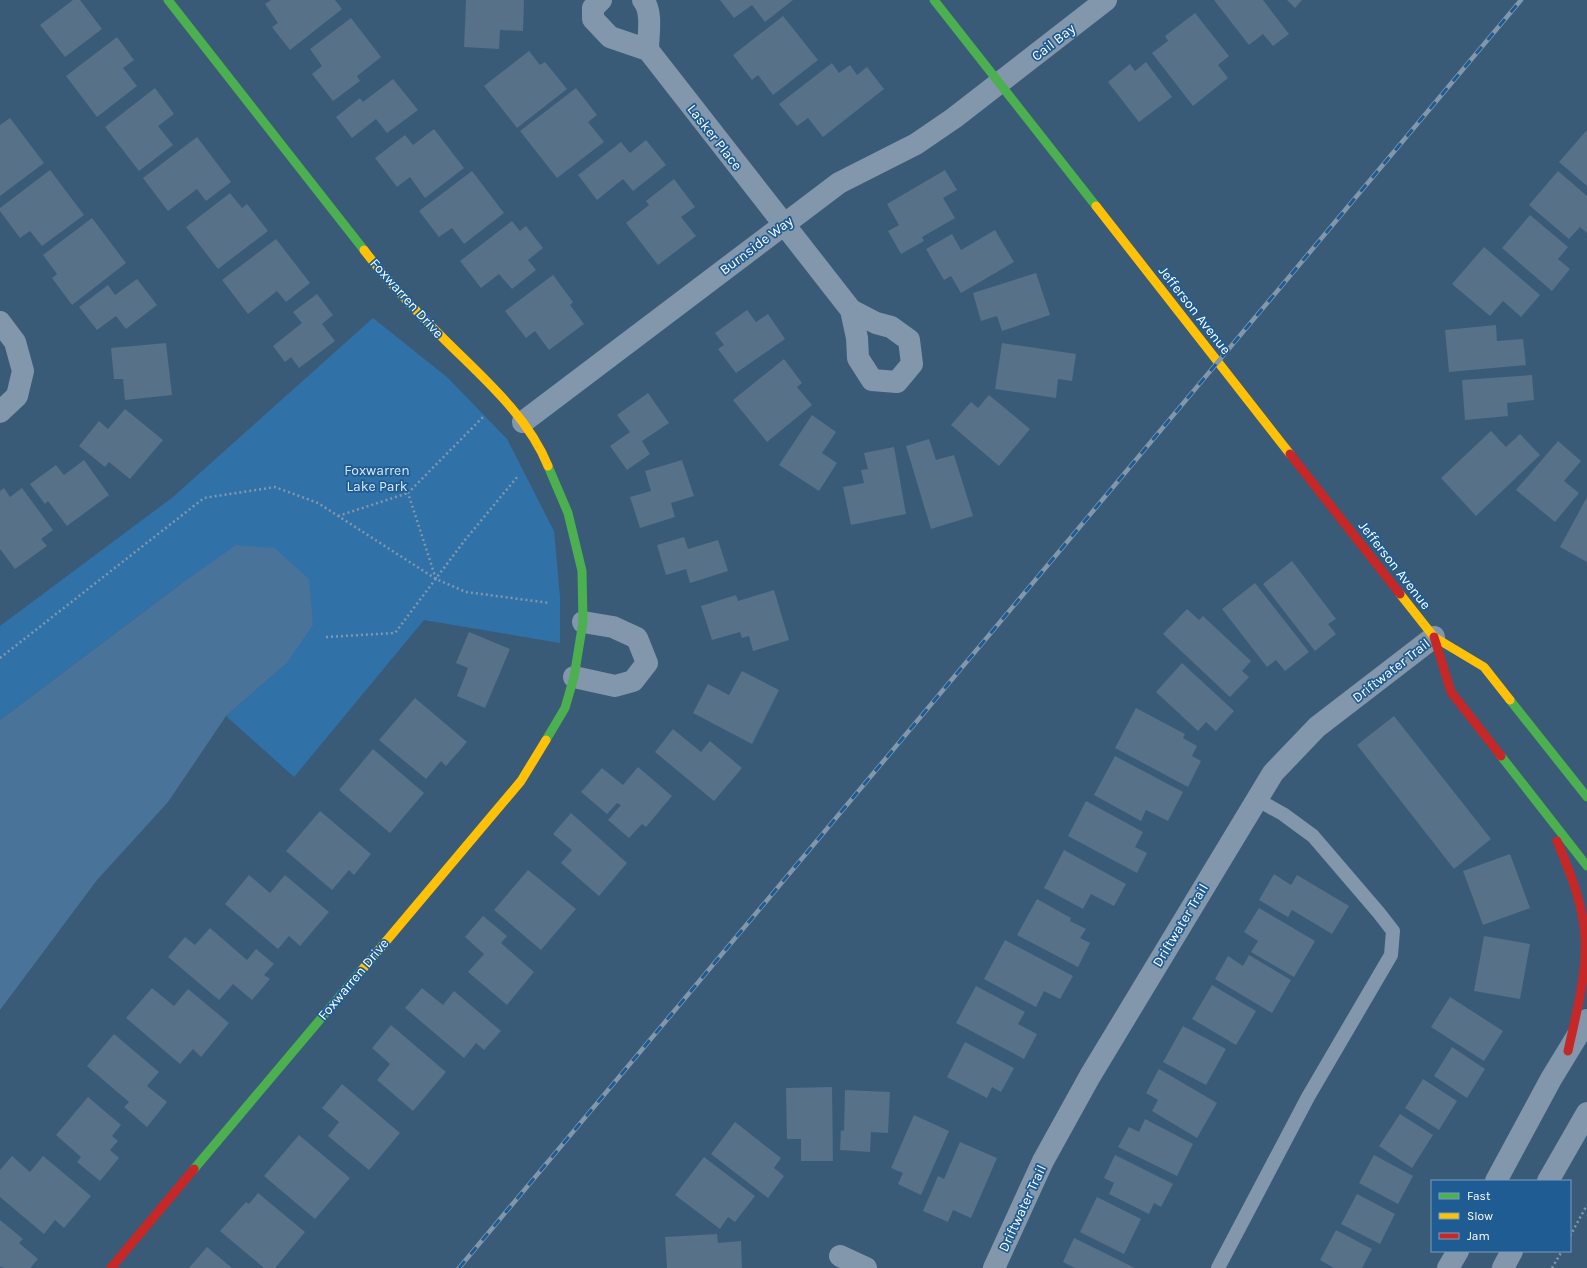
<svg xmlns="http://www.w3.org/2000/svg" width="1587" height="1268" viewBox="0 0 1587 1268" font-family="Karla,sans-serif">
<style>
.green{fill:#3071a8}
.water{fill:#497399}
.building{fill:#567188}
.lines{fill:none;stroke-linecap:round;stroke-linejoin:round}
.path{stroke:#8297ab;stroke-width:2.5;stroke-dasharray:2 3;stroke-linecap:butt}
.lane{stroke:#8297ab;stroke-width:14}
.street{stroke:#8297ab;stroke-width:22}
.fast{stroke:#4caf50;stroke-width:9}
.slow{stroke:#ffc107;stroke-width:9}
.jam{stroke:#c62828;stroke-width:9}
.rail-casing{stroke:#8197ab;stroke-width:4.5}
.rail{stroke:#1f5c93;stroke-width:3;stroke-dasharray:9;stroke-linecap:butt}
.labels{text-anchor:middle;stroke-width:3.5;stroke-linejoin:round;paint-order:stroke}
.street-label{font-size:14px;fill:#fff;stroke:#1f5c93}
.park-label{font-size:14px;fill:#d7eafa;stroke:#1f5c93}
</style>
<rect width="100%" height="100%" fill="#3a5b78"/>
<!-- green -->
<path class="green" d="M373,318L448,378L507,439L554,531L560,597V643L424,620L294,777L226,716L286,664L182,583L0,720V626L173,497Z"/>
<!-- water -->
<path class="water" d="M236,545L275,548L309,579L313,625L286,664L226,716L168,802L97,880L0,1010V720L182,583Z"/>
<!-- building -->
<path class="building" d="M73,0H80L102,29L65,57L40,25Z
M271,0H335L342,9L290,50L272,27L278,23L265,4Z
M466,0H524L523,31L500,30L499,49L464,47Z
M720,0H793L765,22L752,5L734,18Z
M1214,0H1263L1289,34L1273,46L1263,34L1249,45Z
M1287,0H1302L1295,8Z
M1195,13L1229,56L1218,65L1228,78L1193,106L1152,53L1168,41L1165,36Z
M783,16L818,60L773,95L758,75L752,80L733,55Z
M351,18L381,57L357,76L360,81L333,101L312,74L322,66L310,49Z
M117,37L134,60L123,68L137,86L97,117L66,76Z
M529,51L540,65L545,62L567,89L517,128L484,86Z
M1146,62L1172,97L1139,122L1108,82L1130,64L1135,71Z
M832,63L839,73L850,65L857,75L867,67L884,89L823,137L808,118L797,126L779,104Z
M393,79L418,110L387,133L376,119L352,138L336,117L360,98L363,102Z
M155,88L174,114L158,126L173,145L139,171L105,127Z
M576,88L597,115L588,122L604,142L557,178L520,131Z
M10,118L44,163L0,196V125Z
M434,129L464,168L425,198L410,177L397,187L375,158L405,135L413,145Z
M1587,130V186L1559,162Z
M197,137L231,182L206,201L197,189L168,211L143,178Z
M646,140L666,165L633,191L623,179L597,200L578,175L621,142L630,153Z
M50,170L84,215L42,246L30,231L20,238L0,211V208Z
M945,170L957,190L943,198L955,218L922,237L924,241L901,254L888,231L899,225L887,204Z
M472,171L504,213L464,244L452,228L439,237L419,211Z
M1558,171L1587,196V233L1580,227L1569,239L1529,205Z
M674,179L695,207L681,217L696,236L658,265L626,223L649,205L646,201Z
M230,193L242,208L247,204L268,231L218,269L186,227Z
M1530,215L1568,247L1558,259L1570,269L1552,291L1502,248Z
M92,218L126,263L72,305L52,278L57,274L43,255Z
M512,221L520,231L526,226L543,248L528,260L536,270L512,289L499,274L481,288L460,261Z
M995,230L1014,262L961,293L951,276L944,280L926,249L952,234L961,250Z
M276,239L310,283L286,302L277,291L248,314L222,280Z
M1484,247L1540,295L1521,317L1503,301L1490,316L1452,284Z
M1036,273L1050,315L1002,331L997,316L981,321L973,293Z
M553,275L573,302L570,305L584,324L549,350L535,331L526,338L505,311Z
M137,279L157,305L126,329L116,316L97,330L79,307L108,285L115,295Z
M317,294L333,315L322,324L335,341L299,368L291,357L285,362L273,346L302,323L293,312Z
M747,310L756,322L768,314L785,339L736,373L718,349L724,345L715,333Z
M1496,325L1497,341L1523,339L1526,365L1449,372L1445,330Z
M166,343L172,395L125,400L123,379H114L111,348Z
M1002,343L1076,354L1072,381L1058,379L1056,398L995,389Z
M784,359L802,383L797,387L812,405L767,442L733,400Z
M1532,375L1534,400L1507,403L1508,416L1465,420L1462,380Z
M648,393L669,423L642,441L650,454L627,470L610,446L630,432L617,415Z
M989,395L1030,429L999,466L951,425L971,402L978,408Z
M125,409L163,440L130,479L109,462L105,467L79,446L99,421L108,429Z
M812,415L836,432L822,453L837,463L819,491L779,465Z
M1491,431L1506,447L1520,434L1540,455L1476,516L1441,478Z
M929,439L936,460L954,455L973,516L931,529L906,446Z
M1558,441L1581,461L1564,481L1579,493L1555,522L1516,490Z
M894,447L906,514L851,525L843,487L864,483L861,470L868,469L864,453Z
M84,460L109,495L67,526L48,501L45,504L30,484L56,465L64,475Z
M682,460L694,496L671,503L675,517L640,528L630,497L651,491L645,471Z
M4,488L10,497L22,488L53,530L41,539L47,546L15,569L0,549V491Z
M1587,497V562L1560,547Z
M684,537L688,549L718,540L728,571L690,583L686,569L666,575L657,545Z
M1292,561L1336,619L1328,624L1336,634L1315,651L1263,584Z
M1255,583L1309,652L1285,671L1276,660L1267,667L1222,609Z
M774,590L789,640L753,651L749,636L742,638L740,632L712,640L701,606L736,595L738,601Z
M1187,609L1199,620L1203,616L1251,661L1242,671L1249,677L1230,697L1163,634Z
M469,632L510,649L485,708L457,696L468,668L456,663Z
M1182,663L1234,711L1216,731L1206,722L1198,731L1156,692Z
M742,671L779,690L752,744L693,713L708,684L729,695Z
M415,698L467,742L446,766L441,761L426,779L379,740Z
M1136,708L1185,734L1183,738L1197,746L1192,756L1201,761L1188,787L1115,748Z
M1394,716L1491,839L1454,869L1357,745Z
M673,729L701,752L710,741L742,768L714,801L655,752Z
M373,749L424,793L390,833L339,790Z
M1115,756L1183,792L1168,821L1146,810L1141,821L1094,795Z
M638,767L672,796L646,827L642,824L629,838L608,820L621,805L617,803L607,814L581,792L602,768L623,785Z
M1086,801L1143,832L1135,847L1147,853L1137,873L1068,836Z
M320,811L371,854L354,875L349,870L332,890L286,851Z
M571,813L627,863L599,896L561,863L572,850L553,834Z
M1064,850L1126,884L1114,906L1091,894L1083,909L1044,888Z
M1510,854L1530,908L1483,925L1463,871Z
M528,870L576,909L541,950L494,910Z
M1274,874L1291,885L1297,875L1349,906L1332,934L1292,910L1288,917L1259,900Z
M249,875L270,893L285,875L329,912L300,946L289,936L278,949L225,904Z
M1037,899L1071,918L1070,921L1086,929L1080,938L1090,943L1078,967L1017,935Z
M1259,908L1315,941L1294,977L1251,952L1258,941L1244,932Z
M483,916L507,936L501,943L534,972L507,1005L468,972L484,954L465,937Z
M210,928L247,960L256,949L274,964L264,975L270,979L252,1000L233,984L219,1000L168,957L185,937L195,945Z
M1484,936L1530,944L1520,999L1474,991Z
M1005,940L1073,976L1060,999L1044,991L1036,1007L984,979Z
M1249,955L1291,980L1272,1013L1215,979L1228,956L1243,966Z
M1212,985L1256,1011L1236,1045L1192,1019Z
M976,986L1025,1012L1018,1024L1037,1034L1024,1059L956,1023Z
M152,988L174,1006L188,989L229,1023L201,1057L193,1049L180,1064L126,1018Z
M422,988L443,1005L454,991L501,1031L484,1050L476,1043L464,1058L405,1008Z
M1450,997L1503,1031L1484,1061L1431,1027Z
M391,1025L446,1072L413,1111L377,1080L390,1064L372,1048Z
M1183,1026L1226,1049L1206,1085L1163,1062Z
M114,1034L159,1072L147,1086L167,1102L147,1127L124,1107L129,1102L87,1066Z
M965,1042L1014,1068L1001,1092L992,1087L987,1098L947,1077Z
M1452,1047L1485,1069L1467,1098L1434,1076Z
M1159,1069L1217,1103L1197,1138L1152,1111L1158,1100L1146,1093Z
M1423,1079L1457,1101L1439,1130L1405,1108Z
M342,1084L400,1133L369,1170L328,1136L339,1122L322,1108Z
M832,1087L833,1161H801V1139H787L786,1088Z
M845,1090L890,1092L888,1133L871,1132L870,1152L840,1150L841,1130L844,1131Z
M88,1097L121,1125L112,1136L118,1141L110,1150L119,1158L100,1181L77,1162L81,1157L56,1135Z
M1400,1114L1433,1135L1412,1168L1379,1146Z
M914,1115L949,1131L921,1195L898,1184L903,1173L891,1168Z
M1145,1119L1193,1144L1177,1176L1118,1147L1129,1127L1139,1132Z
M735,1122L781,1158L774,1168L784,1176L768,1198L711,1154Z
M299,1135L350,1178L315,1219L264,1176Z
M960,1142L997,1158L971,1218L953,1210L948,1222L923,1211L938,1176L944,1179Z
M1115,1155L1173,1184L1161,1207L1154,1203L1149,1214L1109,1194L1114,1183L1104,1178Z
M1374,1155L1413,1176L1398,1204L1359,1183Z
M12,1156L30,1172L43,1156L91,1196L64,1228L55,1220L44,1234L0,1197V1170Z
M704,1157L755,1196L735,1222L728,1217L720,1229L675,1195Z
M258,1193L305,1232L275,1268H264L220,1231L246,1202L249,1204Z
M1357,1194L1395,1214L1380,1244L1341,1224Z
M1097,1197L1141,1219L1124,1254L1080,1232Z
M0,1220L23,1239L19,1243L38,1259L30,1268H4L0,1266Z
M1336,1230L1372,1249L1362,1268H1334L1320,1260Z
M717,1234L718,1243L741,1241L742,1268H667L665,1237Z
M1074,1238L1135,1268H1075L1063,1262Z
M207,1247L232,1268H189Z"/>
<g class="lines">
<!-- path -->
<path class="path" d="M338,516L408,493
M436,579L408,493L484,416
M326,637L395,633L465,540L518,476
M0,658L204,498L275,487L318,503L436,579L466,592L550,603
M1570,1236L1587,1205
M1552,1268L1562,1251"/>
<!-- lane -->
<path class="lane" d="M1218,1268L1308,1097L1391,955L1393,931L1379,913L1313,836L1283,814L1256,799"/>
<!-- street -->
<path class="street" d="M601,0L593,8V19L610,37L648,50L851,310L876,323L891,327L909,340L912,364L897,382L872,380L858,358L857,338L851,310
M643,0C653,12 648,35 648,50
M0,322L15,342L23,371L17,396L0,412
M523,422L839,183L916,144L954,118L1106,0
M574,677L615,686L633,681L647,663L637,638L613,627L583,622
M1496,1181L1551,1079L1587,1020
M1548,1181L1587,1113
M840,1256L866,1268
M994,1268L1043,1161L1090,1076L1273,773L1317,727L1434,637
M1448,1268L1458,1251
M1503,1268L1512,1251"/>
<!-- fast -->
<path class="fast" d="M168,0L364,250
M934,0L1096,206
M1510,700L1587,797
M546,740L565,708L574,677L583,622L582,571L568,513L548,466
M1501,756L1587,866
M194,1169L361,971"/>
<!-- slow -->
<path class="slow" d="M1096,206L1290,454
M364,250C386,279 411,306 437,332C477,373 526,412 548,466
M1400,594L1434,637L1484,667L1510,700
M361,971L521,781L546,740"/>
<!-- jam -->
<path class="jam" d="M1290,454L1400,594
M1434,637L1451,692L1501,756
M1557,841C1570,872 1583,904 1585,937C1587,975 1576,1014 1568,1051
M111,1268L194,1169"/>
<!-- rail casing -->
<g class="rail-casing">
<path id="rail" d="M459,1268L1521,0"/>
</g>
<!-- rail -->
<use href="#rail" class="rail"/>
</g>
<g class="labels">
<!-- street labels -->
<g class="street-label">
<text transform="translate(1053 42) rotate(-38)" y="5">Cail Bay</text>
<text transform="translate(715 137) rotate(52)" y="5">Lasker Place</text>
<text transform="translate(756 245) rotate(-37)" y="5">Burnside Way</text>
<text transform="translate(407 298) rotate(48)" y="5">Foxwarren Drive</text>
<text transform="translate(1195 310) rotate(52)" y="5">Jefferson Avenue</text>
<text transform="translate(1395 565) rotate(52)" y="5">Jefferson Avenue</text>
<text transform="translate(1391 670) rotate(-38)" y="5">Driftwater Trail</text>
<text transform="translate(1180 925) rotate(-59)" y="5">Driftwater Trail</text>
<text transform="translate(353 979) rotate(-50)" y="5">Foxwarren Drive</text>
<text transform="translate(1022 1208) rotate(-65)" y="5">Driftwater Trail</text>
</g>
<!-- park labels -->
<g class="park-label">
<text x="377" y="475">Foxwarren<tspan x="377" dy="16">Lake Park</tspan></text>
</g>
</g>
<!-- legend -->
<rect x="1431" y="1180" width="140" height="72" fill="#1f5c93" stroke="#799dbe"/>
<rect x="1439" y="1193" width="20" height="6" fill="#4caf50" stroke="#799dbe"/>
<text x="1467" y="1200" font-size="12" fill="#ffffff">Fast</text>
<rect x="1439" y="1213" width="20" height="6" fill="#ffc107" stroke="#799dbe"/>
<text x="1467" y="1220" font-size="12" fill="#ffffff">Slow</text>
<rect x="1439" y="1233" width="20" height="6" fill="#c62828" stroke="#799dbe"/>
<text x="1467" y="1240" font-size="12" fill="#ffffff">Jam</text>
</svg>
